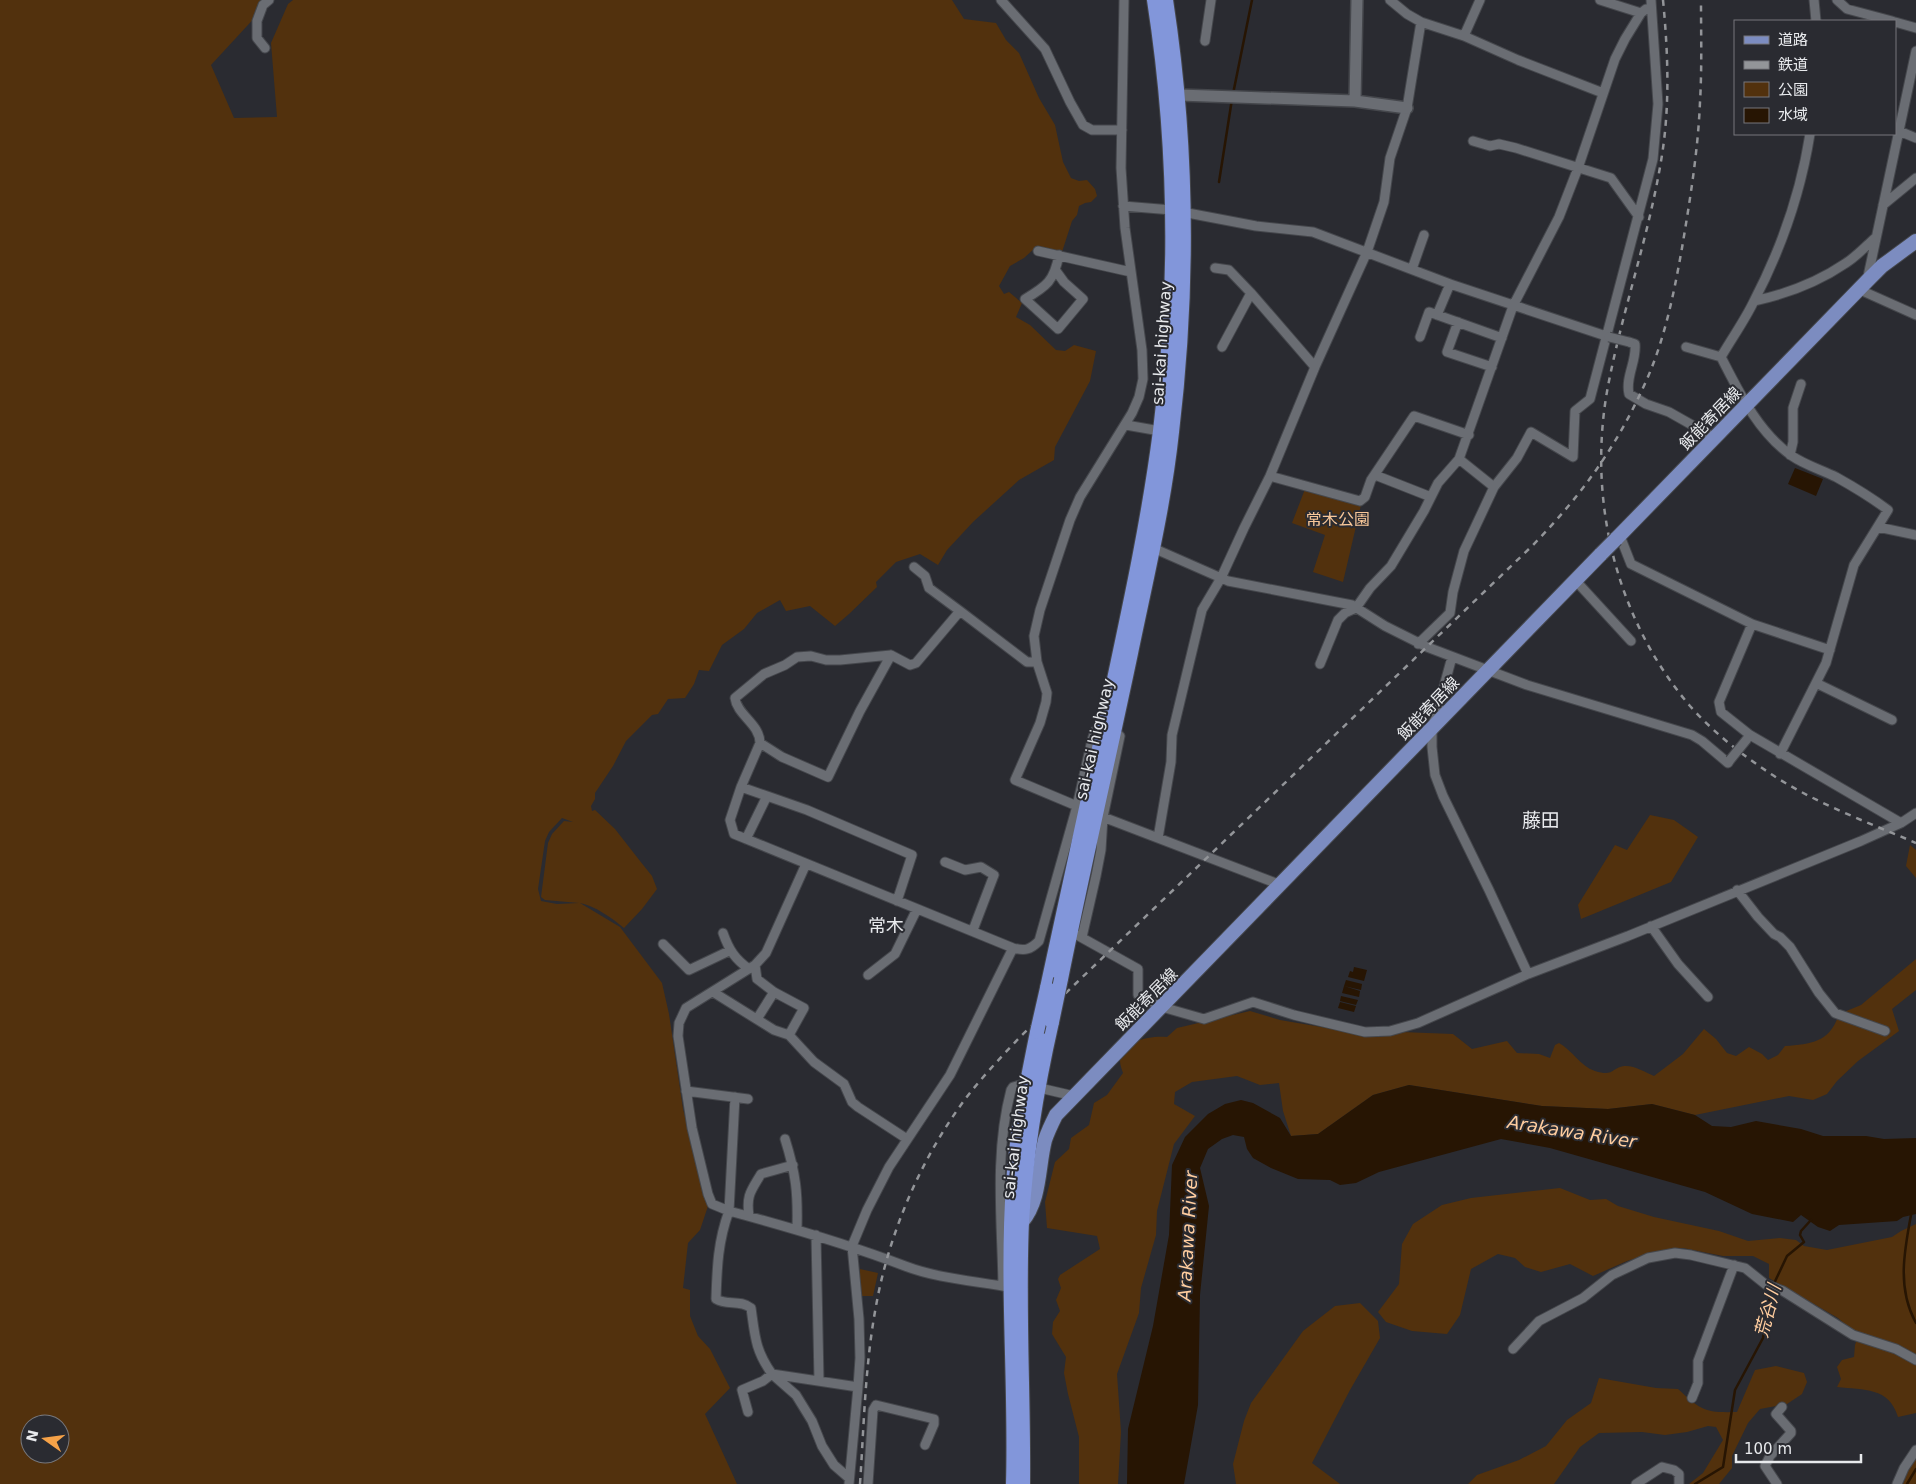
<svg xmlns="http://www.w3.org/2000/svg" width="1916" height="1484" viewBox="0 0 1916 1484" font-family="'DejaVu Sans','Noto Sans JP',sans-serif">
<style>
.green{fill:#52310d;fill-rule:evenodd}
.water{fill:#271503}
.lines{fill:none;stroke-linecap:round;stroke-linejoin:round}
.stream{stroke:#271503;stroke-width:2.5}
.minor-casing{stroke:#45474c;stroke-width:11}
.tertiary-casing{stroke:#45474c;stroke-width:14}
.primary-casing{stroke:#45474c;stroke-width:16}
.trunk-casing{stroke:#45474c;stroke-width:16}
.minor{stroke:#6a6d73;stroke-width:9}
.tertiary{stroke:#6a6d73;stroke-width:11}
.primary{stroke:#7c8cc0;stroke-width:14}
.trunk{stroke:#8296da;stroke-width:14}
.rail{stroke:#939599;stroke-width:2.5;stroke-dasharray:6 6;stroke-linecap:butt}
.minor-bridge-casing{stroke:#45474c;stroke-width:11;stroke-linecap:butt}
.primary-bridge-casing{stroke:#45474c;stroke-width:16;stroke-linecap:butt}
.trunk-bridge-casing{stroke:#45474c;stroke-width:16;stroke-linecap:butt}
.minor-bridge{stroke:#6a6d73;stroke-width:9}
.primary-bridge{stroke:#7c8cc0;stroke-width:14}
.trunk-bridge{stroke:#8296da;stroke-width:14}
.labels{text-anchor:middle;stroke-width:4;stroke-linejoin:round;paint-order:stroke}
.street-label{font-size:16px;fill:#e8eaed;stroke:#2a2b31}
.park-label{font-size:16px;fill:#f8c799;stroke:#2a2b31}
.neighbourhood-label{font-size:18px;fill:#e8eaed;stroke:#2a2b31}
.water-label{font-size:18px;font-style:italic;fill:#ffcd9f;stroke:#2a2b31}
.quarter-label{font-size:19px;fill:#e8eaed;stroke:#2a2b31}
</style>
<rect width="100%" height="100%" fill="#2a2b31"/>
<!-- green -->
<path class="green" d="M0,0H271L211,65L234,118L277,117L271,43L288,4L293,0H952L964,19L996,23L1006,40L1019,53L1039,98L1055,125L1063,162L1071,178L1079,181L1087,180L1095,189L1097,196L1091,202L1085,203L1079,206L1077,215L1072,221L1062,252L1036,247L1024,258L1010,266L999,286L1004,294L1009,292L1022,303L1016,317L1030,325L1056,350L1065,351L1074,345L1096,351L1090,381L1055,447L1054,460L1019,480L973,522L947,550L938,565L920,554L896,562L876,582L877,587L849,614L835,626L810,606L786,611L780,600L757,613L744,629L722,645L709,671L699,670L694,684L685,698L668,699L658,714L652,715L626,741L613,766L595,793V799L591,806L592,811L595,810L615,829L640,861L652,876L657,889L642,909L624,928C612,918 595,906 580,903L620,927L662,983L669,1014L683,1109L708,1206L700,1230L688,1243L683,1288L690,1290V1316L698,1336L710,1349L730,1388L705,1414L737,1484H0ZM562,818L573,822L564,821L552,834L548,843L541,897L545,900L579,903L557,904L541,901L538,889L545,841L549,832ZM30,1424H60V1454H30Z
M1305,489L1361,505L1343,582L1313,572L1325,535L1292,523Z
M1650,815L1674,820L1698,837L1671,882L1581,919L1578,905L1615,845L1627,850Z
M1910,845L1916,850V878L1906,866Z
M1916,959V990L1892,1009L1899,1031L1858,1061L1837,1081L1827,1094L1813,1100L1789,1096L1695,1115L1652,1104L1608,1109L1542,1106L1409,1085L1373,1095L1318,1134L1291,1136L1283,1111L1279,1083L1260,1085L1237,1076L1192,1082L1175,1092L1174,1104L1195,1116L1174,1144L1157,1211L1156,1235L1141,1288L1139,1313L1117,1374L1121,1432L1118,1484H1079V1437L1068,1394L1064,1373L1066,1357L1052,1334L1053,1322L1060,1311L1056,1300L1061,1288L1058,1279L1060,1275L1100,1249L1097,1236L1047,1228L1045,1202L1055,1162L1069,1149L1071,1138L1089,1125L1094,1103L1107,1095L1123,1073C1122,1070 1120,1065 1120,1061C1120,1041 1152,1035 1167,1037L1177,1028L1250,1011L1280,1020L1380,1037L1401,1032L1453,1034L1472,1049L1507,1041L1517,1053L1539,1054L1550,1058L1555,1045L1559,1043C1572,1050 1580,1066 1595,1071C1614,1077 1611,1068 1624,1066C1634,1065 1645,1072 1654,1076L1683,1054L1704,1029L1716,1039L1727,1053L1736,1056L1749,1047L1762,1054L1768,1060L1778,1055L1785,1046C1812,1044 1830,1042 1839,1014L1861,1005Z
M1560,1188L1590,1200L1606,1199L1618,1206L1654,1217L1719,1231L1748,1241L1780,1238L1796,1240L1804,1246L1827,1250L1892,1237L1901,1231L1916,1224V1413L1898,1417C1889,1387 1864,1390 1837,1387L1841,1379L1837,1367L1842,1360L1854,1357L1855,1345L1858,1336L1838,1318L1769,1278V1264L1753,1256H1723L1683,1248L1655,1252L1627,1261L1593,1276L1570,1264L1541,1272L1525,1267L1515,1258L1498,1254L1471,1269L1460,1315L1447,1334L1412,1331L1386,1322L1378,1312L1399,1284L1402,1244L1413,1224L1442,1205L1471,1198Z
M860,1269L878,1273L873,1296H861L859,1275Z
M1360,1303L1378,1321L1380,1338L1350,1390L1312,1463L1340,1484H1236L1233,1464L1244,1421L1251,1403L1303,1331L1335,1306Z
M1776,1366L1804,1373L1807,1382L1802,1394L1787,1404L1760,1409L1748,1423L1732,1456V1468L1719,1484H1689L1703,1473L1723,1440L1716,1427L1708,1426L1687,1432L1665,1435L1642,1432L1599,1433L1580,1447L1554,1484H1468L1477,1475L1519,1460L1546,1446L1567,1420L1591,1403L1599,1378L1656,1388L1678,1389C1701,1410 1704,1413 1737,1412L1755,1370Z
M1916,1450V1484H1903Z"/>
<!-- water -->
<path class="water" d="M1795,468L1823,479L1816,496L1788,484Z
M1354,967L1367,970L1364,981L1348,977L1350,971L1353,972Z
M1346,980L1362,984L1361,990L1344,986Z
M1344,986L1360,991L1359,997L1342,993Z
M1341,996L1358,1000L1356,1005L1340,1001Z
M1340,1002L1356,1006L1354,1012L1338,1008Z
M1409,1085L1542,1106L1608,1109L1652,1104L1695,1115L1712,1126L1731,1127L1756,1121L1801,1129L1823,1136H1866L1884,1139L1916,1138V1214L1903,1217L1897,1221L1839,1225L1830,1231L1818,1227L1801,1215L1793,1222L1752,1214L1705,1192L1550,1148L1501,1139L1379,1172L1356,1183L1340,1185L1330,1180L1298,1179L1271,1168L1253,1158L1247,1149L1244,1137L1233,1135L1222,1139L1208,1149L1200,1168L1209,1206L1200,1295L1198,1405L1184,1484H1127L1128,1429L1153,1326L1169,1235L1172,1165L1185,1137L1208,1114L1225,1104L1241,1100L1253,1103L1280,1118L1291,1136L1318,1134L1373,1095Z"/>
<g class="lines">
<!-- stream -->
<path class="stream" d="M1233,94L1252,0
M1219,182L1232,99
M1911,1215C1904,1252 1897,1289 1916,1323
M1695,1484L1723,1467L1735,1390L1763,1338L1770,1292L1787,1256L1804,1242L1800,1235L1801,1231L1811,1220
M1907,1484L1916,1469"/>
<!-- minor casing -->
<g class="minor-casing">
<path id="minor" d="M1001,0L1045,49L1070,102L1083,125L1092,130H1122
M1390,0L1407,14L1421,22L1464,36L1518,60L1603,93
M1600,0L1641,13L1646,9
M1814,0L1816,21
M1837,0L1847,9L1892,21
M1895,22L1916,28
M1464,36L1480,0
M1205,41L1211,0
M265,48L257,38V21L263,5L269,0
M1899,131L1916,138
M1473,141L1490,146L1499,144L1516,148L1611,178L1639,217
M1883,205L1916,178
M1123,206L1172,210L1256,226L1313,232L1450,284L1609,337
M1038,251L1131,272
M1215,268L1229,270L1251,293L1315,367
M1412,269L1424,235
M1056,271L1064,282L1083,299L1058,329L1025,299C1047,286 1054,281 1059,255
M1867,281L1916,51
M1858,289L1916,315
M1754,301C1787,294 1818,282 1846,263C1857,256 1866,246 1875,238
M1437,315L1450,284
M1458,322L1447,352L1492,367
M1420,337L1429,312L1502,338
M1629,342L1635,344C1637,361 1625,377 1629,394L1646,404L1669,412L1715,438
M1222,347L1251,293
M1686,347L1721,357
M1126,425L1160,431
M1790,455L1793,442V408L1801,384
M1459,459L1494,487
M1375,475L1431,497
M1270,476L1360,501L1365,497L1371,480L1414,416L1469,435
M1878,527L1916,535
M1620,536L1631,564L1752,624L1830,650
M1153,548L1228,581L1352,605L1385,626L1427,647L1527,685L1692,735L1702,741L1728,763L1730,760
M914,567L925,576L929,588L960,611
M1576,581L1631,641
M1752,624L1719,702L1721,712L1750,735L1901,823
M1418,644L1450,613L1453,592L1464,551L1494,487L1517,458L1531,432L1573,457L1575,411L1590,399L1653,159L1658,104L1651,0
M1452,657L1432,730V747L1435,775L1443,796L1489,890L1528,974
M1037,662H1027L960,611L916,663L910,665L891,655L840,660H826L811,656L797,657L785,665L764,674L735,698C737,715 760,724 760,743L741,787L730,820L734,834L1013,948C1025,951 1030,950 1039,941L1077,806L1015,780L1040,723L1046,702L1047,693L1037,662L1034,636L1040,610L1070,520L1080,497L1132,413L1139,397L1143,379L1142,350L1125,228L1121,168L1124,0
M1320,664L1338,620L1345,613L1356,608L1370,588L1391,566L1424,511L1438,483L1459,459L1513,306L1559,217L1578,168L1615,59L1625,39L1641,13
M1816,683L1892,720
M760,743L782,757L828,777L860,711L891,655
M1780,754L1826,663L1854,565L1888,510C1872,498 1854,487 1836,477C1822,470 1805,465 1792,456C1758,432 1739,392 1721,357C1732,338 1745,320 1754,301C1781,249 1801,191 1810,134
M741,787L767,796L746,839
M767,796L807,810L912,855L897,901
M1077,806L1092,740L1095,731L1104,727
M1103,817L1281,885
M1158,838L1171,762L1172,735L1202,610L1221,578L1244,528L1270,476L1315,367L1367,252L1384,202L1390,158L1407,108L1421,22
M945,862L965,870L981,867L994,875L973,930
M806,864L766,953L755,965L686,1008L679,1023L678,1036L692,1128L708,1194L712,1204L729,1211C789,1227 847,1244 905,1266C939,1279 977,1281 1013,1288
M1737,890L1758,917L1774,934L1780,937L1790,947L1819,993L1835,1013L1885,1031
M1651,926L1678,964L1708,997
M723,933C729,950 735,959 749,969
M1077,935L1138,969V995L1162,1007L1204,1019L1253,1002L1294,1015L1365,1032L1390,1031L1418,1023L1528,974L1628,936L1861,841L1901,823L1916,813
M1082,937L1096,876L1101,850L1103,817L1120,736L1116,733
M663,944L689,970L729,951
M755,965L757,979L774,992L804,1008L789,1035
M868,975L895,954L917,909
M713,992L774,1030L789,1035L814,1062L844,1084L852,1102L858,1107L907,1139
M757,1019L774,992
M1044,1089L1074,1096
M686,1091L748,1099
M735,1097L729,1211C718,1241 717,1267 716,1299C727,1306 740,1299 751,1308C755,1336 755,1350 772,1374L858,1387L849,1484
M785,1139C796,1174 798,1193 797,1229
M749,1216C746,1195 751,1191 761,1174L793,1165
M816,1235L819,1380
M1003,1286C1002,1221 994,1154 1011,1090L1013,1087L1020,1085
M1513,1349L1539,1321L1583,1298L1612,1275L1648,1258L1675,1253L1691,1255L1745,1268L1765,1284L1783,1291L1853,1335L1896,1349L1916,1360
M858,1387L860,1358L859,1319L852,1246L867,1210L889,1167L950,1075L1013,948
M1692,1398L1698,1383V1361L1734,1265
M748,1412L742,1390L763,1381L772,1374L796,1395L812,1421L822,1446L834,1465L849,1478
M868,1484L873,1410L876,1405L934,1419V1424L925,1445
M1636,1484L1662,1467L1674,1470L1679,1474V1484
M1777,1484L1765,1466L1770,1456L1791,1433V1431L1776,1414L1782,1407
M1897,1484L1904,1468L1916,1450"/>
</g>
<!-- tertiary casing -->
<g class="tertiary-casing">
<path id="tertiary" d="M1170,96L1179,95L1355,101L1407,108
M1355,101L1357,0"/>
</g>
<!-- primary casing -->
<g class="primary-casing">
<path id="primary" d="M1616,539L1867,281L1882,266L1916,241
M1017,1222H1022C1041,1199 1038,1167 1045,1140C1048,1131 1052,1123 1056,1115L1601,554"/>
</g>
<!-- trunk casing -->
<g class="trunk-casing">
<path id="trunk" d="M1061,979C1083,870 1108,762 1131,653C1146,580 1164,507 1172,432C1189,289 1188,143 1166,0
M1047,988C1069,887 1091,785 1113,684C1131,600 1149,516 1160,431C1178,289 1176,142 1154,0
M1013,1484C1016,1384 1006,1285 1013,1185C1016,1133 1027,1082 1037,1032
M1023,1484C1024,1397 1018,1309 1022,1221C1026,1154 1037,1088 1052,1022"/>
</g>
<!-- minor -->
<use href="#minor" class="minor"/>
<!-- tertiary -->
<use href="#tertiary" class="tertiary"/>
<!-- primary -->
<use href="#primary" class="primary"/>
<!-- trunk -->
<use href="#trunk" class="trunk"/>
<!-- rail -->
<path class="rail" d="M1663,0C1668,52 1670,104 1662,155C1650,232 1624,305 1609,381C1586,494 1614,617 1690,706C1713,732 1742,755 1771,774C1815,803 1867,822 1916,843
M860,1484C864,1425 865,1365 876,1306C889,1233 921,1158 966,1098C983,1076 1002,1056 1021,1036L1532,546C1582,495 1618,445 1647,379C1665,338 1674,293 1682,248C1690,200 1698,151 1700,102C1702,68 1701,34 1701,0"/>
<!-- minor-bridge casing -->
<g class="minor-bridge-casing">
<path id="minor-bridge" d="M1609,337L1629,342
M1730,760L1747,739"/>
</g>
<!-- primary-bridge casing -->
<g class="primary-bridge-casing">
<path id="primary-bridge" d="M1601,554L1616,539"/>
</g>
<!-- trunk-bridge casing -->
<g class="trunk-bridge-casing">
<path id="trunk-bridge" d="M1052,1022L1061,979
M1037,1032L1047,988"/>
</g>
<!-- minor-bridge -->
<use href="#minor-bridge" class="minor-bridge"/>
<!-- primary-bridge -->
<use href="#primary-bridge" class="primary-bridge"/>
<!-- trunk-bridge -->
<use href="#trunk-bridge" class="trunk-bridge"/>
</g>
<g class="labels">
<!-- street labels -->
<g class="street-label">
<text transform="translate(1161 343) rotate(-86)" y="6">sai-kai highway</text>
<text transform="translate(1710 418) rotate(-46)" y="6">飯能寄居線</text>
<text transform="translate(1428 708) rotate(-46)" y="6">飯能寄居線</text>
<text transform="translate(1094 739) rotate(-77)" y="6">sai-kai highway</text>
<text transform="translate(1146 999) rotate(-45)" y="6">飯能寄居線</text>
<text transform="translate(1015 1137) rotate(-83)" y="6">sai-kai highway</text>
</g>
<!-- park labels -->
<g class="park-label">
<text x="1338" y="525">常木公園</text>
</g>
<!-- neighbourhood labels -->
<g class="neighbourhood-label">
<text x="886" y="932">常木</text>
</g>
<!-- water labels -->
<g class="water-label">
<text transform="translate(1572 1132) rotate(9)" y="6">Arakawa River</text>
<text transform="translate(1188 1236) rotate(-87)" y="6">Arakawa River</text>
<text transform="translate(1768 1311) rotate(-75)" y="6">荒谷川</text>
</g>
<!-- quarter labels -->
<g class="quarter-label">
<text x="1541" y="827">藤田</text>
</g>
</g>
<!-- legend -->
<rect x="1734" y="20" width="162" height="115" fill="#2a2b31" stroke="#76777c"/>
<rect x="1744" y="36" width="25" height="8" fill="#7c8cc0" stroke="#76777c"/>
<text x="1778" y="45" font-size="15" fill="#e8eaed">道路</text>
<rect x="1744" y="61" width="25" height="8" fill="#939599" stroke="#76777c"/>
<text x="1778" y="70" font-size="15" fill="#e8eaed">鉄道</text>
<rect x="1744" y="82" width="25" height="15" fill="#52310d" stroke="#76777c"/>
<text x="1778" y="95" font-size="15" fill="#e8eaed">公園</text>
<rect x="1744" y="108" width="25" height="15" fill="#271503" stroke="#76777c"/>
<text x="1778" y="120" font-size="15" fill="#e8eaed">水域</text>
<!-- north arrow -->
<g transform="translate(45 1439) rotate(284)"><circle r="24" fill="#2a2b31" stroke="#76777c"/>
<path d="M0-4L9 19L0 12L-9 19Z" fill="#f6a248"/>
<text y="-8" font-size="14" font-weight="bold" text-anchor="middle" fill="#e8eaed">N</text>
</g>
<!-- scale -->
<path d="M1736 1454v8h125v-8" fill="none" stroke="#e8eaed" stroke-width="2.5"/>
<text x="1744" y="1454" font-size="15" fill="#e8eaed" stroke="#2a2b31" stroke-width="4" paint-order="stroke">100 m</text>
</svg>
